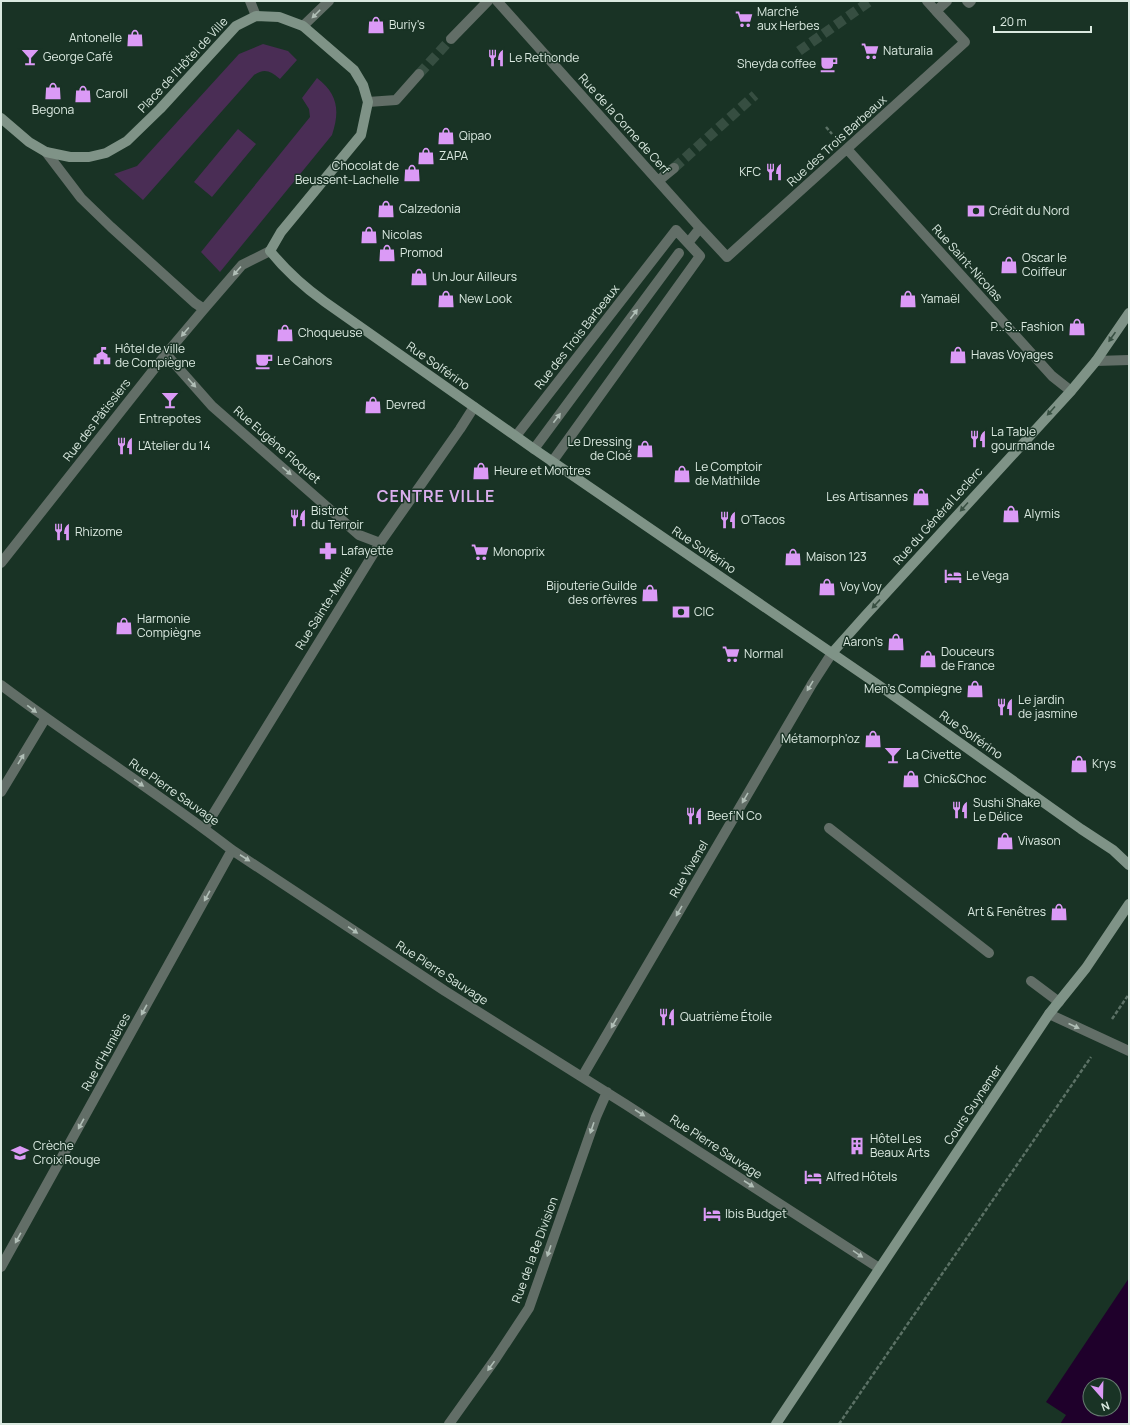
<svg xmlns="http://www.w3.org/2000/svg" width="1130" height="1425" viewBox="0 0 1130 1425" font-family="Manrope,sans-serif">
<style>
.green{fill:#4a2d55}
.water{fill:#1f002b;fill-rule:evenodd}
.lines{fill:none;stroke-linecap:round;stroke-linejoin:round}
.street-tunnel{stroke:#364e41;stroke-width:10;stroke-dasharray:10 5;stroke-linecap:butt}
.path{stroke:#5b7165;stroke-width:2.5;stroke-dasharray:4 2;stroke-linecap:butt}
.lane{stroke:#626e67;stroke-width:10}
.street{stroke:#626e67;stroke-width:10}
.secondary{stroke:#7f9387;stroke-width:10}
.oneway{fill:#b0beb6}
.oneway2{fill:#385042}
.labels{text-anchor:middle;stroke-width:3;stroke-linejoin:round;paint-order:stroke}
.poi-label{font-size:12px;fill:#dae9e0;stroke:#193325;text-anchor:start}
.street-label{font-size:12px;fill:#dae9e0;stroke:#193325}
.district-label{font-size:16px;font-weight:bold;letter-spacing:1px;fill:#dbafee;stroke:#193325}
</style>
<rect width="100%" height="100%" fill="#193325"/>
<!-- green -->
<path class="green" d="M263,44L288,51L297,60L280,79C270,71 265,68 254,75L143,200L114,174L137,166L239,54Z
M317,78C338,94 340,111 332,135L220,272L201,252L310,117L309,109L302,98Z
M238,129L256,144L212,197L194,182Z"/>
<!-- water -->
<path class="water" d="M1129,1278V1424H1060L1066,1415L1046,1402ZM1090,1385H1114V1409H1090Z"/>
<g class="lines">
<!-- street-tunnel -->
<path class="street-tunnel" d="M799,51L870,1
M419,74L451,39
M674,168L755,95"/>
<!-- path -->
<path class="path" d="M826,127L832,134
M1112,1019L1129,994
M839,1424L1091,1057"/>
<!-- lane -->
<path class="lane" d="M534,449L679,253
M829,828L989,953
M1031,981L1059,1002
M1049,1014L1129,1051"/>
<!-- street -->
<path class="street" d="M250,1L256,16
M497,1L700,228
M927,1L936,11
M967,1L969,3L971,1
M303,26L329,1
M451,39L488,1
M368,102L396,100L419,74
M847,149L1052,376L1071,391
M46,152L81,198L111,227L195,303L204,309
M658,181L674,168
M688,243L700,228L727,257L965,42L936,11L947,1
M166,354L212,406L359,535L380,543
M1096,361L1129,360
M516,436L676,230L700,256L552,462
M1,563L166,354L204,309L242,265L270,251
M1,685C77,742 157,792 232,850L445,991L625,1104L879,1268
M1,792L45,719
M204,829L380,543L460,429L474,407
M582,1077L812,684L832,653
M1,1267L232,850
M449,1424L496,1358L529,1308L596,1117L607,1092"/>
<!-- secondary -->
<path class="secondary" d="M1,118L29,142L46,152L70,157H89L106,153L127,141L160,109L236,26L256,16L279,17L303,26L354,70L363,85L368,102L361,135L281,232L270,251C286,271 304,287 325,302L534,449L877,684L1081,829L1113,850L1129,865
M832,653L865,616L1071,391L1096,361L1129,313
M776,1424L1049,1014L1086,968L1129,904"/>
</g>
<!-- one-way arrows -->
<defs><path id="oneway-solid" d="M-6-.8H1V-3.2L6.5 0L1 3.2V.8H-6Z"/></defs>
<g class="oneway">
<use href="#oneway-solid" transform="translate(316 14) rotate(135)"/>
<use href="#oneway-solid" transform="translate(237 271) rotate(131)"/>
<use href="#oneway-solid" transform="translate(634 314) rotate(-53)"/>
<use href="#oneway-solid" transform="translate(185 332) rotate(130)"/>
<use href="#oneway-solid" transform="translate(192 383) rotate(48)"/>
<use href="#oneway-solid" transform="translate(557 418) rotate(-53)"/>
<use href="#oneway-solid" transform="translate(287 471) rotate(41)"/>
<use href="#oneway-solid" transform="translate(810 686) rotate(121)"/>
<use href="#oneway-solid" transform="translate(32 709) rotate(37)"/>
<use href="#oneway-solid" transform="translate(21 759) rotate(-59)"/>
<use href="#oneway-solid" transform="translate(139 783) rotate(35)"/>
<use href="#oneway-solid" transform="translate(745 798) rotate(120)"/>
<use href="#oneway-solid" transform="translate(245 858) rotate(33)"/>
<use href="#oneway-solid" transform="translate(207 896) rotate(119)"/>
<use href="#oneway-solid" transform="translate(679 911) rotate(120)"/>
<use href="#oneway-solid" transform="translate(353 930) rotate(34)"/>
<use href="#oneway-solid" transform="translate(144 1010) rotate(119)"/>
<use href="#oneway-solid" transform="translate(614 1023) rotate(120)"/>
<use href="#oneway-solid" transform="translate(1074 1026) rotate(24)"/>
<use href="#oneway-solid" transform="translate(640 1113) rotate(33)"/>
<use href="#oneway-solid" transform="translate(81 1124) rotate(119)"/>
<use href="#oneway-solid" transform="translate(592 1128) rotate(109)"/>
<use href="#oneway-solid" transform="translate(749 1184) rotate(33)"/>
<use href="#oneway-solid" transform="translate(18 1238) rotate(119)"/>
<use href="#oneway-solid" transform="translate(549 1251) rotate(109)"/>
<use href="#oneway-solid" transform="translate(858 1254) rotate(34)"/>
<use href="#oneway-solid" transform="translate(491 1366) rotate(126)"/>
</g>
<g class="oneway2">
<use href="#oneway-solid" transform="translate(1112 337) rotate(125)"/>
<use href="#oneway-solid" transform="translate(1051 411) rotate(132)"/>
<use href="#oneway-solid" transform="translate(964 507) rotate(132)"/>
<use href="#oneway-solid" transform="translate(876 604) rotate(133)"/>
</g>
<!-- icons -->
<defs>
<g id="supermarket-bare" transform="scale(1.38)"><path d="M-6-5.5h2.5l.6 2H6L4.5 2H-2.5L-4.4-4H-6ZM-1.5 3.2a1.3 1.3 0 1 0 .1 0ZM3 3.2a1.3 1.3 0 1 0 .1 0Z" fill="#db9af6" stroke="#193325" stroke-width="2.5" paint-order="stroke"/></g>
<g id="shop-bare" transform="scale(1.38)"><path d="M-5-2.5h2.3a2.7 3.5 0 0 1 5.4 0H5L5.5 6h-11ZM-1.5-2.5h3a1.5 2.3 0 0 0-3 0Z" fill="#db9af6" stroke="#193325" stroke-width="2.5" paint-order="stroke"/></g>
<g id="bar-bare" transform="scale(1.38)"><path d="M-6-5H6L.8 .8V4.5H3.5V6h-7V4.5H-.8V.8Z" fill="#db9af6" stroke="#193325" stroke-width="2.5" paint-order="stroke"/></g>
<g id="restaurant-bare" transform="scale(1.38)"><path d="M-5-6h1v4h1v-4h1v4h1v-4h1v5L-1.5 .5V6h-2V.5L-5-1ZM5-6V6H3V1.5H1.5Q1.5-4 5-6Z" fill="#db9af6" stroke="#193325" stroke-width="2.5" paint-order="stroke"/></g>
<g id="cafe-bare" transform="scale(1.38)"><path d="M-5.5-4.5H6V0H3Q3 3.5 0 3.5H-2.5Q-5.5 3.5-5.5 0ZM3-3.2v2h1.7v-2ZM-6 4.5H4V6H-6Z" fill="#db9af6" stroke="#193325" stroke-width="2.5" paint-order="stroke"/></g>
<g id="bank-bare" transform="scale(1.38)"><path d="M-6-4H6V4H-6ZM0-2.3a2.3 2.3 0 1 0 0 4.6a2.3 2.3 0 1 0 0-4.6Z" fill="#db9af6" stroke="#193325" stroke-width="2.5" paint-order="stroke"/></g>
<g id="civic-bare" transform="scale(1.38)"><path d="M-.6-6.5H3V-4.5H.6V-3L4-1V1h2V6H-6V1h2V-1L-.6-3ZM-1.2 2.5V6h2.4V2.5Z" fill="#db9af6" stroke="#193325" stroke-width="2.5" paint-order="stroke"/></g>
<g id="pharmacy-bare" transform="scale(1.38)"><path d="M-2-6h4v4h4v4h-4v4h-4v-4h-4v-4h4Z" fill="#db9af6" stroke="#193325" stroke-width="2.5" paint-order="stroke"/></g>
<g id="hotel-bare" transform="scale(1.38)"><path d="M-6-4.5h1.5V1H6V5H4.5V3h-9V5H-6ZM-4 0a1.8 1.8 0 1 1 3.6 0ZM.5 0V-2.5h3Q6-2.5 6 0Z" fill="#db9af6" stroke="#193325" stroke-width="2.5" paint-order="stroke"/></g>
<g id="building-bare" transform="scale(1.38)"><path d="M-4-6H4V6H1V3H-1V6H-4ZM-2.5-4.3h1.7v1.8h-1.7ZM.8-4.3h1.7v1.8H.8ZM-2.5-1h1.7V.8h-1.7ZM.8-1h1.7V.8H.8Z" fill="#db9af6" stroke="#193325" stroke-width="2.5" paint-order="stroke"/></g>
<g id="school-bare" transform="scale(1.38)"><path d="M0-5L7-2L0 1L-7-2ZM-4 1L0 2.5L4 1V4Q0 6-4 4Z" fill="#db9af6" stroke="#193325" stroke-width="2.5" paint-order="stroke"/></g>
</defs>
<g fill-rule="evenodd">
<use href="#supermarket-bare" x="744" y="19"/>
<use href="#shop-bare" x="376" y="25"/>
<use href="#shop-bare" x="135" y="38"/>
<use href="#supermarket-bare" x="870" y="51"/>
<use href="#bar-bare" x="30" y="57"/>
<use href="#restaurant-bare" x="496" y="58"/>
<use href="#cafe-bare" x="829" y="64"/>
<use href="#shop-bare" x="53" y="91"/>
<use href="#shop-bare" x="83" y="94"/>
<use href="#shop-bare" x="446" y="136"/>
<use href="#shop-bare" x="426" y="156"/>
<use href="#restaurant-bare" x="774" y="172"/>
<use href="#shop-bare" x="412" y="173"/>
<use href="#shop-bare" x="386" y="209"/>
<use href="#bank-bare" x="976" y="211"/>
<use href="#shop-bare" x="369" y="235"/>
<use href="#shop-bare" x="387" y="253"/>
<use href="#shop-bare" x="1009" y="265"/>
<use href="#shop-bare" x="419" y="277"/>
<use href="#shop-bare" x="446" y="299"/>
<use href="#shop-bare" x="908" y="299"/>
<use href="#shop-bare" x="1077" y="327"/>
<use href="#shop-bare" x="285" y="333"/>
<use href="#shop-bare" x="958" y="355"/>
<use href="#civic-bare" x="102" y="356"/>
<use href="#cafe-bare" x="264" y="361"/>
<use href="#bar-bare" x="170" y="400"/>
<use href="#shop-bare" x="373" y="405"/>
<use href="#restaurant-bare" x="978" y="439"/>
<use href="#restaurant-bare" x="125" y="446"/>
<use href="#shop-bare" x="645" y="449"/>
<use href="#shop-bare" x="481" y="471"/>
<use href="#shop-bare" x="682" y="474"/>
<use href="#shop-bare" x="921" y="497"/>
<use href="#shop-bare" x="1011" y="514"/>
<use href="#restaurant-bare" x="298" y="518"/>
<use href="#restaurant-bare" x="728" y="520"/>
<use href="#restaurant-bare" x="62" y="532"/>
<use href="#pharmacy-bare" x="328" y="551"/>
<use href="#supermarket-bare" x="480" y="552"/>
<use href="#shop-bare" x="793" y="557"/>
<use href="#hotel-bare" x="953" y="576"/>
<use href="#shop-bare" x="827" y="587"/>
<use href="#shop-bare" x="650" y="593"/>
<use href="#bank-bare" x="681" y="612"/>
<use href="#shop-bare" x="124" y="626"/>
<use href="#shop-bare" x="896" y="642"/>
<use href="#supermarket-bare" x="731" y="654"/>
<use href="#shop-bare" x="928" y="659"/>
<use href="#shop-bare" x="975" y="689"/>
<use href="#restaurant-bare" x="1005" y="707"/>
<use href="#shop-bare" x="873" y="739"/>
<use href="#bar-bare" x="893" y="755"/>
<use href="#shop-bare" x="1079" y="764"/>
<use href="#shop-bare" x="911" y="779"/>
<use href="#restaurant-bare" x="960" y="810"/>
<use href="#restaurant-bare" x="694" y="816"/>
<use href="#shop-bare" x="1005" y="841"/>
<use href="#shop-bare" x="1059" y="912"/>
<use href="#restaurant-bare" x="667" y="1017"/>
<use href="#building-bare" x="857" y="1146"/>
<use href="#school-bare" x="20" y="1153"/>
<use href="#hotel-bare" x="813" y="1177"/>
<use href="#hotel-bare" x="712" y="1214"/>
</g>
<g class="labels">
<!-- poi labels -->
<g class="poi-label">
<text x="757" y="16">Marché<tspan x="757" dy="14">aux Herbes</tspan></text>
<text x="389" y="29">Buriy's</text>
<text x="122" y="42" text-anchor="end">Antonelle</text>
<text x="883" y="55">Naturalia</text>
<text x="43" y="61">George Café</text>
<text x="509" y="62">Le Rethonde</text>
<text x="816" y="68" text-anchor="end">Sheyda coffee</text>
<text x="96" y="98">Caroll</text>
<text x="53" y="114" text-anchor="middle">Begona</text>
<text x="459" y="140">Qipao</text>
<text x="439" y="160">ZAPA</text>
<text x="399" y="170" text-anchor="end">Chocolat de<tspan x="399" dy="14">Beussent-Lachelle</tspan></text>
<text x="761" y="176" text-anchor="end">KFC</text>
<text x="399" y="213">Calzedonia</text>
<text x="989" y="215">Crédit du Nord</text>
<text x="382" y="239">Nicolas</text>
<text x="400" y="257">Promod</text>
<text x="1022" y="262">Oscar le<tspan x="1022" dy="14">Coiffeur</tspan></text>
<text x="432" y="281">Un Jour Ailleurs</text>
<text x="459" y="303">New Look</text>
<text x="921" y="303">Yamaël</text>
<text x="1064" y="331" text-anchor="end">P...S...Fashion</text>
<text x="298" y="337">Choqueuse</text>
<text x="115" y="353">Hôtel de ville<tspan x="115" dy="14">de Compiègne</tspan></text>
<text x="971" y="359">Havas Voyages</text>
<text x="277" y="365">Le Cahors</text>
<text x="386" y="409">Devred</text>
<text x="170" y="423" text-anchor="middle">Entrepotes</text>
<text x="991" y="436">La Table<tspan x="991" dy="14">gourmande</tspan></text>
<text x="632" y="446" text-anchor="end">Le Dressing<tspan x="632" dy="14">de Cloé</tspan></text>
<text x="138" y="450">L'Atelier du 14</text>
<text x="695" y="471">Le Comptoir<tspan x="695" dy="14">de Mathilde</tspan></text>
<text x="494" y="475">Heure et Montres</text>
<text x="908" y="501" text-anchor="end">Les Artisannes</text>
<text x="311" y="515">Bistrot<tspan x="311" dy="14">du Terroir</tspan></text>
<text x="1024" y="518">Alymis</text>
<text x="741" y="524">O'Tacos</text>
<text x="75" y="536">Rhizome</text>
<text x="341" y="555">Lafayette</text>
<text x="493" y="556">Monoprix</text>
<text x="806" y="561">Maison 123</text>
<text x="966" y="580">Le Vega</text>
<text x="637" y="590" text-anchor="end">Bijouterie Guilde<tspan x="637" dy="14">des orfèvres</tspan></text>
<text x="840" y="591">Voy Voy</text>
<text x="694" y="616">CIC</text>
<text x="137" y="623">Harmonie<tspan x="137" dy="14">Compiègne</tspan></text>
<text x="883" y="646" text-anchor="end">Aaron's</text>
<text x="941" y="656">Douceurs<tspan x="941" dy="14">de France</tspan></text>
<text x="744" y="658">Normal</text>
<text x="962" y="693" text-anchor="end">Men's Compiegne</text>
<text x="1018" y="704">Le jardin<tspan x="1018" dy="14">de jasmine</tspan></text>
<text x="860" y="743" text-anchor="end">Métamorph'oz</text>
<text x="906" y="759">La Civette</text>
<text x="1092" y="768">Krys</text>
<text x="924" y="783">Chic&amp;Choc</text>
<text x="973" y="807">Sushi Shake<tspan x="973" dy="14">Le Délice</tspan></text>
<text x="707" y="820">Beef’N Co</text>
<text x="1018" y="845">Vivason</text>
<text x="1046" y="916" text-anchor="end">Art &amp; Fenêtres</text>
<text x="680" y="1021">Quatrième Étoile</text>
<text x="870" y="1143">Hôtel Les<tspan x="870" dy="14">Beaux Arts</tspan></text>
<text x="33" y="1150">Crèche<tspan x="33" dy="14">Croix Rouge</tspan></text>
<text x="826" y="1181">Alfred Hôtels</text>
<text x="725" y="1218">Ibis Budget</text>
</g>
<!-- street labels -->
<g class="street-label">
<text transform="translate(183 65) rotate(-47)" y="4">Place de l'Hôtel de Ville</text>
<text transform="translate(624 124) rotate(48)" y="4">Rue de la Corne de Cerf</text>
<text transform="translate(837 141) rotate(-42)" y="4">Rue des Trois Barbeaux</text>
<text transform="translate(967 263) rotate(48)" y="4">Rue Saint-Nicolas</text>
<text transform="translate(577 337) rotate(-52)" y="4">Rue des Trois Barbeaux</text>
<text transform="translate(438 366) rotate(35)" y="4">Rue Solférino</text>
<text transform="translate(97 420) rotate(-52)" y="4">Rue des Pâtissiers</text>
<text transform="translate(277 445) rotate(41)" y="4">Rue Eugène Floquet</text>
<text transform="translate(938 516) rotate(-48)" y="4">Rue du Général Leclerc</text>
<text transform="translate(704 550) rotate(34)" y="4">Rue Solférino</text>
<text transform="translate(324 608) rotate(-58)" y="4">Rue Sainte-Marie</text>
<text transform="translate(971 735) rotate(35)" y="4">Rue Solférino</text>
<text transform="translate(174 792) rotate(35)" y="4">Rue Pierre Sauvage</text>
<text transform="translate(689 869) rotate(-60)" y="4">Rue Vivenel</text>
<text transform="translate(442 973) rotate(33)" y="4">Rue Pierre Sauvage</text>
<text transform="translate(106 1052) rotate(-61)" y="4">Rue d'Humières</text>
<text transform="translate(973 1105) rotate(-56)" y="4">Cours Guynemer</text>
<text transform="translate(716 1147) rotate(33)" y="4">Rue Pierre Sauvage</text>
<text transform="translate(535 1250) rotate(-70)" y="4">Rue de la 8e Division</text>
</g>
<!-- district labels -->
<g class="district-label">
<text x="436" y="502">CENTRE VILLE</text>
</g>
</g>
<!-- border -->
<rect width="1130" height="1425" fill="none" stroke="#dae9e0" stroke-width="4"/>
<!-- north arrow -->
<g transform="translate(1102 1397) rotate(160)"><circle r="19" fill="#193325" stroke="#667c70"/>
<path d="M0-3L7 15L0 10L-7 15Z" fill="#db9af6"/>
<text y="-6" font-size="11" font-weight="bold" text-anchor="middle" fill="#dae9e0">N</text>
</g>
<!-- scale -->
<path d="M994 26v6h97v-6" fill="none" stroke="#dae9e0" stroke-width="2"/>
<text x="1000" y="26" font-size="12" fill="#dae9e0" stroke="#193325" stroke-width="3" paint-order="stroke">20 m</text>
</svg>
